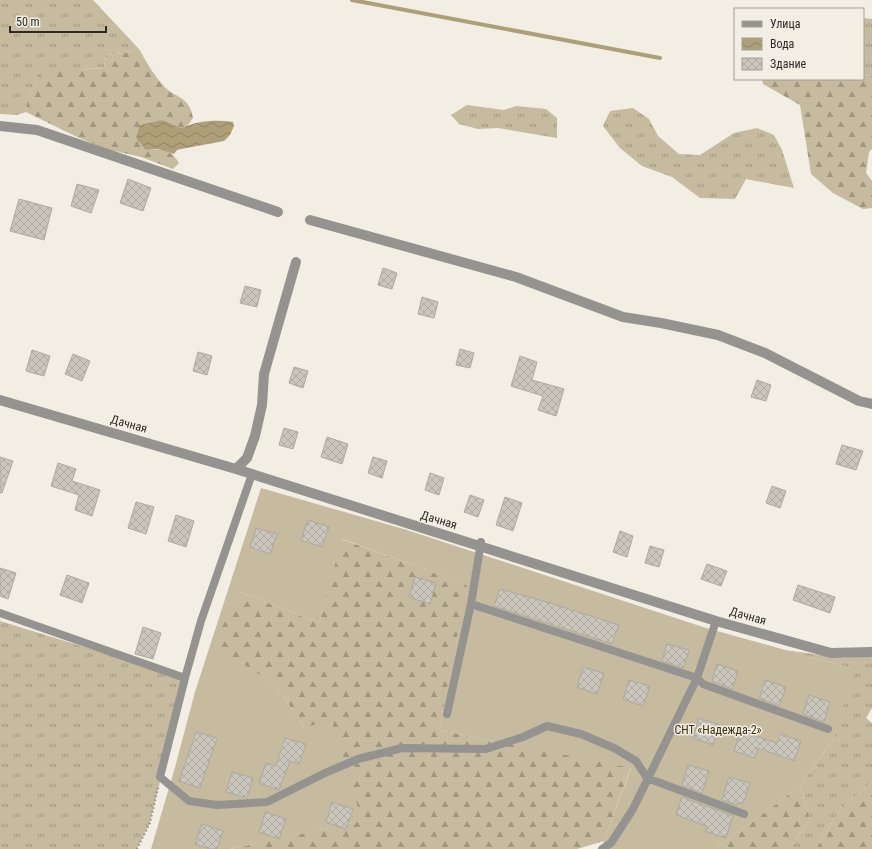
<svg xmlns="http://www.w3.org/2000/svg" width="872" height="849" viewBox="0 0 872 849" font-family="'Roboto Condensed',sans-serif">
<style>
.grass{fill:url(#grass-tufts)}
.forest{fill:url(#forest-firs)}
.garden{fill:#c6ba9f}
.water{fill:url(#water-waves)}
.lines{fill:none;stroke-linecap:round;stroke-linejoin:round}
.stream{stroke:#af9f78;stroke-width:4}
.building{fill:url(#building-cross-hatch);stroke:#ada99f}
.path{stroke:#8d8a83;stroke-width:2.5;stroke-dasharray:1 3;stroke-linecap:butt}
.lane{stroke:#95938f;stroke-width:8}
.street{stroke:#95938f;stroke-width:10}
.labels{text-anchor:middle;stroke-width:3;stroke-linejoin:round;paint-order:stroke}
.street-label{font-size:12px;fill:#2b2a26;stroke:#f2eee4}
.park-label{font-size:12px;fill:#3c2f0e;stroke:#f2eee4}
</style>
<defs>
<pattern id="grass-tufts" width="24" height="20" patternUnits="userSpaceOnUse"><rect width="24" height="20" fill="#c6ba9f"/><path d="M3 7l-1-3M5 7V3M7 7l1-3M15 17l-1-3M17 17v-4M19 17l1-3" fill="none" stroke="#a19781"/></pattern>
<pattern id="forest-firs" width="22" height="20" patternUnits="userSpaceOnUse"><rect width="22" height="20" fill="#c6ba9f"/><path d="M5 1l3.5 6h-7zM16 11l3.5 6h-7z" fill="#a19781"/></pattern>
<pattern id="water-waves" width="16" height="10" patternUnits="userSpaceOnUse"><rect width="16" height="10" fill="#af9f78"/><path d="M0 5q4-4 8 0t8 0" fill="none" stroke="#8f8262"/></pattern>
<pattern id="building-cross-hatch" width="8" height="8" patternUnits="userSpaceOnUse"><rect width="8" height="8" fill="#cac6bc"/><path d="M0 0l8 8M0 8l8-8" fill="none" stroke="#aeaaa1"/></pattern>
</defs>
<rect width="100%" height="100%" fill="#f2eee4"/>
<!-- grass -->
<path class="grass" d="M0,0H93L139,49L124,53L106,55L104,68L86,69L37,83L27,98L26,112L17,115L0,114Z
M863,18L872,19V76L863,75Z
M467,105L504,110L516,106L546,109L557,118V138L498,128L478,129L459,124L451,115Z
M633,108L649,119L658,136L679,154L700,155L734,133L757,128L774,135L782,150L794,188L746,179L735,199L700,198L672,177L642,166L620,148L603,126L610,111Z
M0,621L185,678L150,823L137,849H0Z
M785,650L844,658L872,655V708L866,718L872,723V782L841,808L816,849H789L810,819L800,786L834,738L850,668Z"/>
<!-- forest -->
<path class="forest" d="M139,49C146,61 153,74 162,84C174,99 189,94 193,118L188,125L181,128L163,120L154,123L146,150C161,149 171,149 179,163L173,169L141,157L106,149L77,137L26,112L27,98L37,83L40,74L62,71L104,68L106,55L124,53Z
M863,75L872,76V149L869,152L866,173L872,181V208L863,209L833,193L811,174L800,105L763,84L762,79H863Z
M341,539L468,585L439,730L631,767L604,841L577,849H230L361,821L304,727L276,686L212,644L241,592L319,623Z
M872,782V849H816L841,808Z
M800,786L810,819L789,849H715Z"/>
<!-- garden -->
<path class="garden" d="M261,488L407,530L706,628L850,668L853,674L834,738L800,786L715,849H601L631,768L439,730L467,585L342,539L319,623L241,592L213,644L276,686L304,727L332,721L362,821L230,849H151L174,771L195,692Z"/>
<!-- water -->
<path class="water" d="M163,120L181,128C197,121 216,119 233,122L234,126L230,135L224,141L181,149L177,150L174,154L158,149L146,150L136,138L140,125Z"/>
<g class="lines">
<!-- stream -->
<path class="stream" d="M352,0L660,58"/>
</g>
<!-- building -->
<path class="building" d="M128,179L151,188L143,211L120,203Z
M77,184L99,190L91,213L71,206Z
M19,199L52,208L44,240L10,231Z
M383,268L397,273L392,289L378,285Z
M245,286L261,290L257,307L240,303Z
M422,297L438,302L434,318L418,314Z
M460,349L474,353L470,368L456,365Z
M32,350L50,356L44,376L26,371Z
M198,352L212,356L207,375L193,371Z
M73,354L90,361L82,381L65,374Z
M520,356L537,362L532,380L564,389L556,416L538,410L543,396L511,386Z
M294,367L308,371L303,388L289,383Z
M757,380L771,385L766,401L751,397Z
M284,428L298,432L293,449L279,445Z
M327,437L348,444L342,464L321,457Z
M842,445L863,451L856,470L836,464Z
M0,457L13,461L2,493H0Z
M373,457L387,461L382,478L368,473Z
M58,463L76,469L72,481L100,490L92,516L75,510L79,495L51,486Z
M430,473L444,478L439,495L425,490Z
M772,486L786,491L780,508L766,503Z
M470,495L484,500L478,517L464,512Z
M505,497L522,503L513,531L496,525Z
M136,502L154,507L146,534L128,528Z
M176,515L194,521L186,547L168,541Z
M308,520L329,527L322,547L301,540Z
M256,528L277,534L270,554L250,547Z
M620,531L633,536L627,557L613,552Z
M650,546L664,550L659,567L645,563Z
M707,564L727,571L721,586L701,579Z
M0,568L16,573L8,599L0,596Z
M67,575L89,583L82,603L60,595Z
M415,577L436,583L430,604L409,597Z
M798,585L835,597L830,613L793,600Z
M500,589L550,603L619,625L612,644L494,606Z
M143,627L161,633L153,659L135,654Z
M667,644L689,650L683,668L662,661Z
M717,664L738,671L732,689L712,681Z
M583,667L604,673L597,694L577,687Z
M629,680L650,686L643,706L623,699Z
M765,680L786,687L779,706L759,698Z
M809,695L830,702L824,722L803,714Z
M699,718L720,725L713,745L693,738Z
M740,731L777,743L780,734L801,741L794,761L758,748L755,758L734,751Z
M196,732L217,738L200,788L179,781Z
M285,738L306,744L299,764L290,761L279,790L259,783L266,763L276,766Z
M688,765L709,771L702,793L682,785Z
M232,772L253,778L247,798L226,792Z
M729,777L750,783L743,804L738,802L737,805L722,800Z
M682,797L733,816L726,838L705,831L707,826L676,815Z
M332,802L353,809L346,829L326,822Z
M265,812L286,819L279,839L259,832Z
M202,824L223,831L217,849H210L195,844Z"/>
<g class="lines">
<!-- path -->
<path class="path" d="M137,849L150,823L158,787"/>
<!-- lane -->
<path class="lane" d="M252,474L201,621L185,678L160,777L189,801L217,805L267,802L325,773L358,759L402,748L486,749L523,737L547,726L581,734L614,748L636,761L647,778L744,814
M471,604L697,678L703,684L828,729
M0,613L185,678
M447,714L471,604L481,542
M602,849L611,843L633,809L697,678L716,621"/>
<!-- street -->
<path class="street" d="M0,126L37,130L278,212
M310,220L516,277L623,317L661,323L718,335L765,353L859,401L872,404
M0,400L236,469L716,621L831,653L872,652
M236,469L247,458L255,436L262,405L264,374L296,262"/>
</g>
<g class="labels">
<!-- street labels -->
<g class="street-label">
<text transform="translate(129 424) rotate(16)" y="4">Дачная</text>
<text transform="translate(439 520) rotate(17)" y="4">Дачная</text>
<text transform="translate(748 616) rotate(16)" y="4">Дачная</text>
</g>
<!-- park labels -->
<g class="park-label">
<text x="718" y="734">СНТ «Надежда-2»</text>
</g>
</g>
<!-- legend -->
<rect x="734" y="8" width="130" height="72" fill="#f2eee4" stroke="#a2a098"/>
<rect x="742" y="21" width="20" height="6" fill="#95938f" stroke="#a2a098"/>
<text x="770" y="28" font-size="12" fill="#2b2a26">Улица</text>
<rect x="742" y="38" width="20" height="12" fill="url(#water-waves)" stroke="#a2a098"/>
<text x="770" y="48" font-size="12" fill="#2b2a26">Вода</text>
<rect x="742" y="58" width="20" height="12" fill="url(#building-cross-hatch)" stroke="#a2a098"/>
<text x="770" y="68" font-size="12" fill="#2b2a26">Здание</text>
<!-- scale -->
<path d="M10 26v6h96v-6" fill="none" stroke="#2b2a26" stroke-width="2"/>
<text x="16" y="26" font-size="12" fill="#2b2a26" stroke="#f2eee4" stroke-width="3" paint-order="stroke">50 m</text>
</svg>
